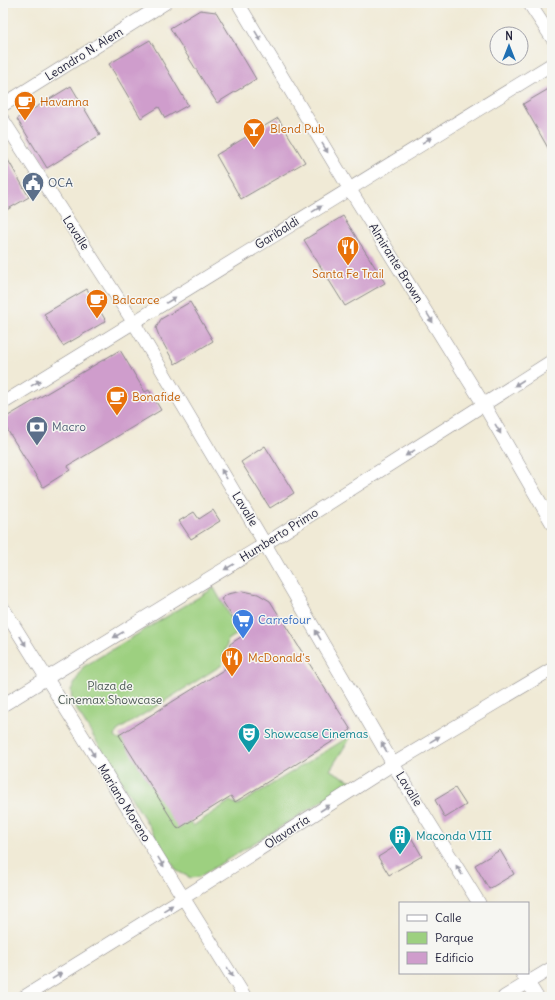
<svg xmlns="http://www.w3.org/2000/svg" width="555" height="1000" viewBox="0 0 555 1000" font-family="Delius,sans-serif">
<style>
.green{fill:#9dd080;stroke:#60795e}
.building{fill:#cf9dcc}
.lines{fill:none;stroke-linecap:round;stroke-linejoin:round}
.street-casing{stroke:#898688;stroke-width:14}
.street{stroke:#fff;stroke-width:13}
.oneway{fill:#9c9ca7}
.labels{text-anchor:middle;stroke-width:3;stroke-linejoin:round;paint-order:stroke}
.street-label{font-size:12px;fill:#22223b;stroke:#f6f6f2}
.food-label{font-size:12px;fill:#c56008;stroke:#f6f6f2;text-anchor:start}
.service-label{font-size:12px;fill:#4e5e75;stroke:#f6f6f2;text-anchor:start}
.shop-label{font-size:12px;fill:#366cbe;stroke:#f6f6f2;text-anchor:start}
.park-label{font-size:12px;fill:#475650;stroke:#f6f6f2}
.culture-label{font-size:12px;fill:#0d838f;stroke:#f6f6f2;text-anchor:start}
</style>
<rect width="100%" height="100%" fill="#f6f6f2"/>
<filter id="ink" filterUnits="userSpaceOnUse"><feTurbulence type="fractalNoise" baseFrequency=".025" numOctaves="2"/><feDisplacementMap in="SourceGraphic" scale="8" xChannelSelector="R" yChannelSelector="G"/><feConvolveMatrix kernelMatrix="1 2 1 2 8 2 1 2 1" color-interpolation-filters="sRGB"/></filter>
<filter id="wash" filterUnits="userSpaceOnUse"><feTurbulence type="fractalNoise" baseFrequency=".012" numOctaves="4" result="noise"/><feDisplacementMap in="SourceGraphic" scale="16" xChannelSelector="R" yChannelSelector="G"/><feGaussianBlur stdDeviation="0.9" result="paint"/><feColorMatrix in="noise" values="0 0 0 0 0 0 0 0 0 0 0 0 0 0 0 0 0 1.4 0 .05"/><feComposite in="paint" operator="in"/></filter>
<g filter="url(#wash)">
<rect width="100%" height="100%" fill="#f0ead6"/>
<!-- green -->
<path class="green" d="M214,588L239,633L228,640L222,665L117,731L115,737L119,740L132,731L193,826L230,801L238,805L352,735L330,770L353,782L199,877L191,878L177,871L72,702L71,690L83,667Z"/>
<g id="blocks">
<!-- building -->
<path class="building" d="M200,10L216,12L256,79L217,103L170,28Z
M150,40L188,105L165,118L159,107L141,118L109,64Z
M71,86L100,135L47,168L17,119Z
M552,87V155L523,104Z
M278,118L305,162L241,199L216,155Z
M3,151L29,197L3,212Z
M343,216L385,283L345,306L304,240Z
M87,289L106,321L63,346L44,314Z
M190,302L213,341L175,364L159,336L156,328L161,319Z
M120,350L145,392L149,390L161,410L68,466L70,470L43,487L3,423V419Z
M265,446L294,493L270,508L241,462Z
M213,510L220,521L191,539L179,521L194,512L199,519Z
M243,591L258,594L270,601L351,730L235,802L231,796L178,829L119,735L225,669L230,644L244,635L221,599L228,594Z
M455,788L466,805L445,818L435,800Z
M411,837L422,856L389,875L378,857Z
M500,850L514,874L489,889L475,865Z"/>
</g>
</g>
<g filter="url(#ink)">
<use href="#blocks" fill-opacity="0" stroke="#898688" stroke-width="1"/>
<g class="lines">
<!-- street casing -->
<g class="street-casing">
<path id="street" d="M238,3L349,188L484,405L552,523
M529,3L552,38
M3,105L165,3
M3,120L134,323L265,544L393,764L479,903
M3,403L552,64
M3,608L245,997
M3,705L265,544L552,361
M522,973L537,997
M24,997L183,898L393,764L552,669
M504,997L552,968"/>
</g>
<!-- street -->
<use href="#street" class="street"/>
</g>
<!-- one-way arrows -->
<defs><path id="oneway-solid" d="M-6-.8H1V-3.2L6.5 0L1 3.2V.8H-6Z"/></defs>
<g class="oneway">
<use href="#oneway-solid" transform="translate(258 36) rotate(59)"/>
<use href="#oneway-solid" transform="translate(427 140) rotate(-32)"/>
<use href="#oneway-solid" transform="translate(325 148) rotate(59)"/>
<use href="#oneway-solid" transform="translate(317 209) rotate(-32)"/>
<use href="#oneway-solid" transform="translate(171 300) rotate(-32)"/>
<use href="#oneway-solid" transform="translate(430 318) rotate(58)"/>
<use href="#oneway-solid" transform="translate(36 383) rotate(-31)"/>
<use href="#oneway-solid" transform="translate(519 383) rotate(147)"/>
<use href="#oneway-solid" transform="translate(498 429) rotate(60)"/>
<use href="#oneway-solid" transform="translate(410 453) rotate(148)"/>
<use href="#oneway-solid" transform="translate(224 474) rotate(-121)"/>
<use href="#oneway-solid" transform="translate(229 567) rotate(149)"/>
<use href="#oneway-solid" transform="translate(118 635) rotate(149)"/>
<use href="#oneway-solid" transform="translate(318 635) rotate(-120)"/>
<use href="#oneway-solid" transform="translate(23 641) rotate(58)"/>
<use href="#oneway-solid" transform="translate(435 739) rotate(-31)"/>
<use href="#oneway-solid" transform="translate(384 747) rotate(-120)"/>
<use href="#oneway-solid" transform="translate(92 752) rotate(58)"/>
<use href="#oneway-solid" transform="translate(325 808) rotate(-33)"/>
<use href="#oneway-solid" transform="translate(161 862) rotate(58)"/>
<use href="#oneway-solid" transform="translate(459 870) rotate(-122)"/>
<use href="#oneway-solid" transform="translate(168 908) rotate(-32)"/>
<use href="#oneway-solid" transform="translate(230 972) rotate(58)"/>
<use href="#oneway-solid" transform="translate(57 976) rotate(-32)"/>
</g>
</g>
<!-- icons -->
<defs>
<g id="cafe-pin" transform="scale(1.15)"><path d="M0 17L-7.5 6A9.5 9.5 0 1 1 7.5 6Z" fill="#e8710a" stroke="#f6f6f2"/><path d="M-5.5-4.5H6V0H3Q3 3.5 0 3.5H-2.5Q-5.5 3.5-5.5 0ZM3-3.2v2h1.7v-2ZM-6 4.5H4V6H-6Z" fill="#fff"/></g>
<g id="bar-pin" transform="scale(1.15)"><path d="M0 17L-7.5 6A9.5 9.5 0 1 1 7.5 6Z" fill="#e8710a" stroke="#f6f6f2"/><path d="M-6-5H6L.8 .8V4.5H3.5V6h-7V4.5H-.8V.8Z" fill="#fff"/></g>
<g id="civic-pin" transform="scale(1.15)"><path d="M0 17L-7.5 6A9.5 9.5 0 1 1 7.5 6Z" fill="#5c6f8a" stroke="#f6f6f2"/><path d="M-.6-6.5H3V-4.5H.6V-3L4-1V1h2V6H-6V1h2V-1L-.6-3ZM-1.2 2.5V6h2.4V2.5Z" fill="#fff"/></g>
<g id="restaurant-pin" transform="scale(1.15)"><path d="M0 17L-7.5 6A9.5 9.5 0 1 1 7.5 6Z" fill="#e8710a" stroke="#f6f6f2"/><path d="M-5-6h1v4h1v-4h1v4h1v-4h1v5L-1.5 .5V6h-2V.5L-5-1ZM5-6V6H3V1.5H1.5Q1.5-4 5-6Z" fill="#fff"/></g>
<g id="bank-pin" transform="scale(1.15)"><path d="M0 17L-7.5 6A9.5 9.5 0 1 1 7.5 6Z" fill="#5c6f8a" stroke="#f6f6f2"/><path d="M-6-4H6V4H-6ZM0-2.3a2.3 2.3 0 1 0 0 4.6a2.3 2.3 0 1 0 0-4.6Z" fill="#fff"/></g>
<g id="supermarket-pin" transform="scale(1.15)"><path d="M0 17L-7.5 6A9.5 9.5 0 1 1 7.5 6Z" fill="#3f7fe0" stroke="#f6f6f2"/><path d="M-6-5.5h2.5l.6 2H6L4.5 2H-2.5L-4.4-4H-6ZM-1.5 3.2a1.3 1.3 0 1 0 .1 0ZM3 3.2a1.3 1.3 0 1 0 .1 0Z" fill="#fff"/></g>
<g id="theatre-pin" transform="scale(1.15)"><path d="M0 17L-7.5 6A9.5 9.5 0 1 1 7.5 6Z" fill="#0f9aa8" stroke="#f6f6f2"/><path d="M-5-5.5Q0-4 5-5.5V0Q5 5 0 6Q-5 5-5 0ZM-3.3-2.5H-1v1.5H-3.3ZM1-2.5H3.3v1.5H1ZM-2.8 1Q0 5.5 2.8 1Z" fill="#fff"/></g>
<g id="building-pin" transform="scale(1.15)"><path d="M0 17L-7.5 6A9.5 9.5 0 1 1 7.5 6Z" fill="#0f9aa8" stroke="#f6f6f2"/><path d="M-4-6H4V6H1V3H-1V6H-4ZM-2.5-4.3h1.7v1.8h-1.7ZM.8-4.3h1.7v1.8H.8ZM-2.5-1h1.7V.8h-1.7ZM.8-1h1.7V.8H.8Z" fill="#fff"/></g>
</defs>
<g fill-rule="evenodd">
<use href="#cafe-pin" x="25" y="102"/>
<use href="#bar-pin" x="254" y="129"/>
<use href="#civic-pin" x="33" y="183"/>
<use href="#restaurant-pin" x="348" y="247"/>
<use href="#cafe-pin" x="97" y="300"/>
<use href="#cafe-pin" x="117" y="397"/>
<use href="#bank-pin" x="37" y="427"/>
<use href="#supermarket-pin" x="243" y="620"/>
<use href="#restaurant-pin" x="232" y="658"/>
<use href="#theatre-pin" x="249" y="734"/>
<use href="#building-pin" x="400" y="836"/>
</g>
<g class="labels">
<!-- street labels -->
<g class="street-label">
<text transform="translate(84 54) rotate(-32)" y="4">Leandro N. Alem</text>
<text transform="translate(76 233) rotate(57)" y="4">Lavalle</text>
<text transform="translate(277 233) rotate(-32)" y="4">Garibaldi</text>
<text transform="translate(396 263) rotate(58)" y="4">Almirante Brown</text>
<text transform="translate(245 509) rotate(59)" y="4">Lavalle</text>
<text transform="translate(279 535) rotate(-32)" y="4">Humberto Primo</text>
<text transform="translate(409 789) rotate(58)" y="4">Lavalle</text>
<text transform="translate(124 803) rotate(58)" y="4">Mariano Moreno</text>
<text transform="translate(287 832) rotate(-33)" y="4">Olavarría</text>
</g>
<!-- food labels -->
<g class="food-label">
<text x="40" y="106">Havanna</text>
<text x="270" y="133">Blend Pub</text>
<text x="348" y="278" text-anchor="middle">Santa Fe Trail</text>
<text x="112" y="304">Balcarce</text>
<text x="132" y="401">Bonafide</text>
<text x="248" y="662">McDonald's</text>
</g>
<!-- service labels -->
<g class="service-label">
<text x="48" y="187">OCA</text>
<text x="52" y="431">Macro</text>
</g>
<!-- shop labels -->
<g class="shop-label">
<text x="258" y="624">Carrefour</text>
</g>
<!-- park labels -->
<g class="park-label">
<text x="110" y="690">Plaza de<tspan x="110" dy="14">Cinemax Showcase</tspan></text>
</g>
<!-- culture labels -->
<g class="culture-label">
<text x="264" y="738">Showcase Cinemas</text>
<text x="416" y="840">Maconda VIII</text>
</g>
</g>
<!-- margin -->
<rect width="555" height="1000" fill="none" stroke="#f6f6f2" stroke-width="16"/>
<!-- legend -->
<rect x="399" y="902" width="130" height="72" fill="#f6f6f2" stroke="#a1a1a9"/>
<rect x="407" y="915" width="20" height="6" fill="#ffffff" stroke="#a1a1a9"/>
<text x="435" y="922" font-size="12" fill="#22223b">Calle</text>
<rect x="407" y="932" width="20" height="12" fill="#9dd080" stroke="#a1a1a9"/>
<text x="435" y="942" font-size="12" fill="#22223b">Parque</text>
<rect x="407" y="952" width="20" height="12" fill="#cf9dcc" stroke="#a1a1a9"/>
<text x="435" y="962" font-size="12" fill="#22223b">Edificio</text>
<!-- north arrow -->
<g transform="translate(509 46)"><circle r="19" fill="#f6f6f2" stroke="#a1a1a9"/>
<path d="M0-3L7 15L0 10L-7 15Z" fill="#1f6fb2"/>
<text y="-6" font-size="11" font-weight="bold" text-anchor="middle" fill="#22223b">N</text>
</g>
</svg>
